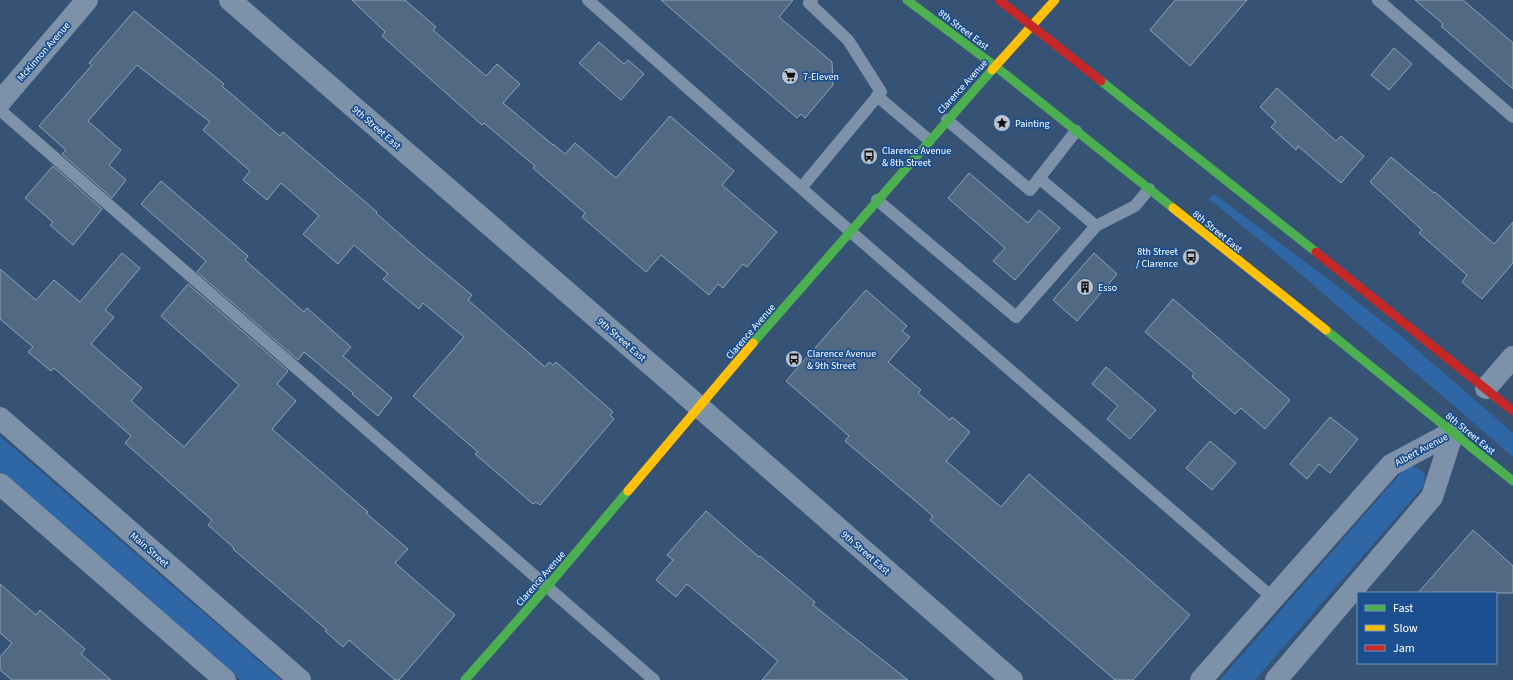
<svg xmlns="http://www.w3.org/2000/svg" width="1513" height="680" viewBox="0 0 1513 680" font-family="'Source Sans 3',sans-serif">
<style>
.green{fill:#2f66a5}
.building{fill:#526984;stroke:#92a2b6}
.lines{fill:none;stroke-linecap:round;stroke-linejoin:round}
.lane{stroke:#7d92a8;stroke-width:12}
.street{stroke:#7d92a8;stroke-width:22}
.fast{stroke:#4caf50;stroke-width:9}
.slow{stroke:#ffc107;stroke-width:9}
.jam{stroke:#c62828;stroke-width:9}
.labels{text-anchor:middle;stroke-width:3.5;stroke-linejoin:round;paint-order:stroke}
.street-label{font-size:10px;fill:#fff;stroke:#1b4f8f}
.poi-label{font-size:10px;fill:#fff;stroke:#1b4f8f;text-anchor:start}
</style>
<rect width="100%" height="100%" fill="#365274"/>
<!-- green -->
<path class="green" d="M1214,194L1320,273L1401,336L1513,433V457L1289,264L1209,199Z
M0,436L281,680H241L0,471Z
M1412,466C1425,470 1427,474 1423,487L1255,680H1220L1406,467Z"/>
<!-- building -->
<path class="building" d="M352,0H405L436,27L433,30L486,76L497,64L520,84L503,103L553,145V144L565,154L575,143L616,178L670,116L734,171L722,185L777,232L747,267L743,264L723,288L718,284L709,295L661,255L646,272L582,217L585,213L533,168L535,166L484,123L482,125L382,36L385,32Z
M661,0H793L779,17L832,62L833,85L805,118L801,114L797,118Z
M1175,0H1247L1190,66L1150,30Z
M1415,0H1463L1513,43V89L1441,26L1443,24Z
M134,11L224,84L222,86L280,136L283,132L377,212L376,213L419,251L472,295L468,300L545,367L549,362L553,365L556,362L613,412L610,415L614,419L540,505L536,502L533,504L475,454L478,452L413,396L464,337L423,303L419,309L383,279L388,274L354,245L338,264L303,234L319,216L281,183L267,200L243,180L250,171L203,130L210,122L137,65L88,121L121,150L109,165L126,180L112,198L62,154L66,150L39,126L85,73L92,65L89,63Z
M599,42L624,64L628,60L644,74L621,100L579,63Z
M1394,48L1412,64L1389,90L1371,75Z
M1277,88L1336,141L1341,136L1364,156L1341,183L1298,146L1296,150L1271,127L1276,122L1260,107Z
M1391,157L1434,193L1435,192L1494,244L1513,222V263L1482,299L1462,282L1467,275L1419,233L1422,230L1370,182Z
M53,166L102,209L73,245L50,225L53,222L25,198Z
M969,173L1028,223L1039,210L1060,228L1015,280L993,261L1005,248L948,198Z
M161,181L248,256L245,260L304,312L307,308L351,347L343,356L392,398L378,416L352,394L353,393L304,352L298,360L197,272L206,261L141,204Z
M122,253L140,268L105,310L114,317L91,344L142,388L131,401L184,447L239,385L161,316L188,284L288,371L277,384L296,401L272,429L368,512L366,513L408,549L395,563L455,615L399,680H395L349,640L343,647L325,631L327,630L233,549L234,548L208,525L212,520L125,443L131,436L54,368L51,371L28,352L33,347L0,319V269L36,300L54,280L80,302Z
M1094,253L1117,274L1077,321L1053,300Z
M866,290L907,326L902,331L910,337L888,362L921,390L918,393L950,420L952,417L970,432L946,461L1001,507L1029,474L1190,615L1133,680H1115L930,520L933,516L845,441L849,436L786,381Z
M1173,299L1290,400L1265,429L1241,408L1235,414L1192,377L1194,373L1145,332Z
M1106,367L1156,410L1130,439L1107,419L1118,406L1092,384Z
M1330,417L1358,439L1330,473L1319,464L1307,479L1290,464Z
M1210,441L1236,463L1212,490L1186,468Z
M706,511L759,557L760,556L815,602L813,605L908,680H762L778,661L687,584L676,597L656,580L673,560L667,555Z
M1473,530L1513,566V593H1418Z
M0,584L36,615L40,610L85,649L81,654L111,680H12L0,670V657L12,643L0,633Z"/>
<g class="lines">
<!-- lane -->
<path class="lane" d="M588,0L851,232L1273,598
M1378,0L1513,117
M877,96L929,140
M0,110L654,680
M947,120L1030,190L1076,131
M1039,178L1096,226
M801,188L881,92L848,40L809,3L812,0
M877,200L1016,317L1096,226L1135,206L1149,189"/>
<!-- street -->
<path class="street" d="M230,0L665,377L1012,680
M0,102L87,0
M1486,388L1513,357
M0,418L300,680
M0,484L225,680
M1201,680L1391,465L1453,432
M1276,680L1432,497L1453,432"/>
<!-- fast -->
<path class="fast" d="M907,0L995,66L1173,208
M1101,81L1316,252
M1326,330L1513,481
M753,343L992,70
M465,680L547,587L628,491"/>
<!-- slow -->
<path class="slow" d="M992,70L1055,0
M1173,208L1326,330
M628,491L753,343"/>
<!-- jam -->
<path class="jam" d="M999,0L1101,81
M1316,252L1513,411"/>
</g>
<!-- icons -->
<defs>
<g id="supermarket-disc" transform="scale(0.9)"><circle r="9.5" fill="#b9c2ce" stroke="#1b4f8f"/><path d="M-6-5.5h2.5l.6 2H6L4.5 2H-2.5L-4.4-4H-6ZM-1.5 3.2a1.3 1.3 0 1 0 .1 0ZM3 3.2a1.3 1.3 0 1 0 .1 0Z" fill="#111"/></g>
<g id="sight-disc" transform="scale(0.9)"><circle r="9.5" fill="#b9c2ce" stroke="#1b4f8f"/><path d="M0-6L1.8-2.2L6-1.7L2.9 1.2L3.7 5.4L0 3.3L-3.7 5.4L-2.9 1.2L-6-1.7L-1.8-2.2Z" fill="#111"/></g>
<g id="bus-disc" transform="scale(0.9)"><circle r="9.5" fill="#b9c2ce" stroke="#1b4f8f"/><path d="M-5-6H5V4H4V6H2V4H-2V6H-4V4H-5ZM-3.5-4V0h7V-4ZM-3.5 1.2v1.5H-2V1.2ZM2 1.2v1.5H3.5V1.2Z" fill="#111"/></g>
<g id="building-disc" transform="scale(0.9)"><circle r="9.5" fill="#b9c2ce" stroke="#1b4f8f"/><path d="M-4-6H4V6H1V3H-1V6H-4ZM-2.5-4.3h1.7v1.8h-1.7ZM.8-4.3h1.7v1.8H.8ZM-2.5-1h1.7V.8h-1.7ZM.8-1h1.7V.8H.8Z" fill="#111"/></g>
</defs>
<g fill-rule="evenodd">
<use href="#supermarket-disc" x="790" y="76"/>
<use href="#sight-disc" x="1002" y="123"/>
<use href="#bus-disc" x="869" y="156"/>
<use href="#bus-disc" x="1191" y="257"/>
<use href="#building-disc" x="1085" y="287"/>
<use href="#bus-disc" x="794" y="359"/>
</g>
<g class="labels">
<!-- street labels -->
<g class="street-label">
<text transform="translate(964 29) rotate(37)" y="4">8th Street East</text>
<text transform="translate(43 51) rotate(-49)" y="4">McKinnon Avenue</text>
<text transform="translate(962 86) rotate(-48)" y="4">Clarence Avenue</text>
<text transform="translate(377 127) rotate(41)" y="4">9th Street East</text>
<text transform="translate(1218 231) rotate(39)" y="4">8th Street East</text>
<text transform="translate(750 331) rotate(-49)" y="4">Clarence Avenue</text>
<text transform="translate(622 339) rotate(41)" y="4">9th Street East</text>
<text transform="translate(1471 433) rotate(39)" y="4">8th Street East</text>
<text transform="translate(1421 449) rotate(-28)" y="4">Albert Avenue</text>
<text transform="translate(150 549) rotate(41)" y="4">Main Street</text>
<text transform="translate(866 552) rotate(41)" y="4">9th Street East</text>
<text transform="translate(540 578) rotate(-49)" y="4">Clarence Avenue</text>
</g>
<!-- poi labels -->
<g class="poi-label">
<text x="803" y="80">7-Eleven</text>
<text x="1015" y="127">Painting</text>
<text x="882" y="154">Clarence Avenue<tspan x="882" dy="12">&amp; 8th Street</tspan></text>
<text x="1178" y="255" text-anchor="end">8th Street<tspan x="1178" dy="12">/ Clarence</tspan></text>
<text x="1098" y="291">Esso</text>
<text x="807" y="357">Clarence Avenue<tspan x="807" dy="12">&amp; 9th Street</tspan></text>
</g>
</g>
<!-- legend -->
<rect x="1357" y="592" width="140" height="72" fill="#1b4f8f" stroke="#7695bc"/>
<rect x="1365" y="605" width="20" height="6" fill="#4caf50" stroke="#7695bc"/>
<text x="1393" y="612" font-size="12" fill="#ffffff">Fast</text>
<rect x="1365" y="625" width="20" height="6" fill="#ffc107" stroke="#7695bc"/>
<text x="1393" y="632" font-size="12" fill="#ffffff">Slow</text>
<rect x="1365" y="645" width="20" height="6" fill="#c62828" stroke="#7695bc"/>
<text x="1393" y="652" font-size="12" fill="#ffffff">Jam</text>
</svg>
